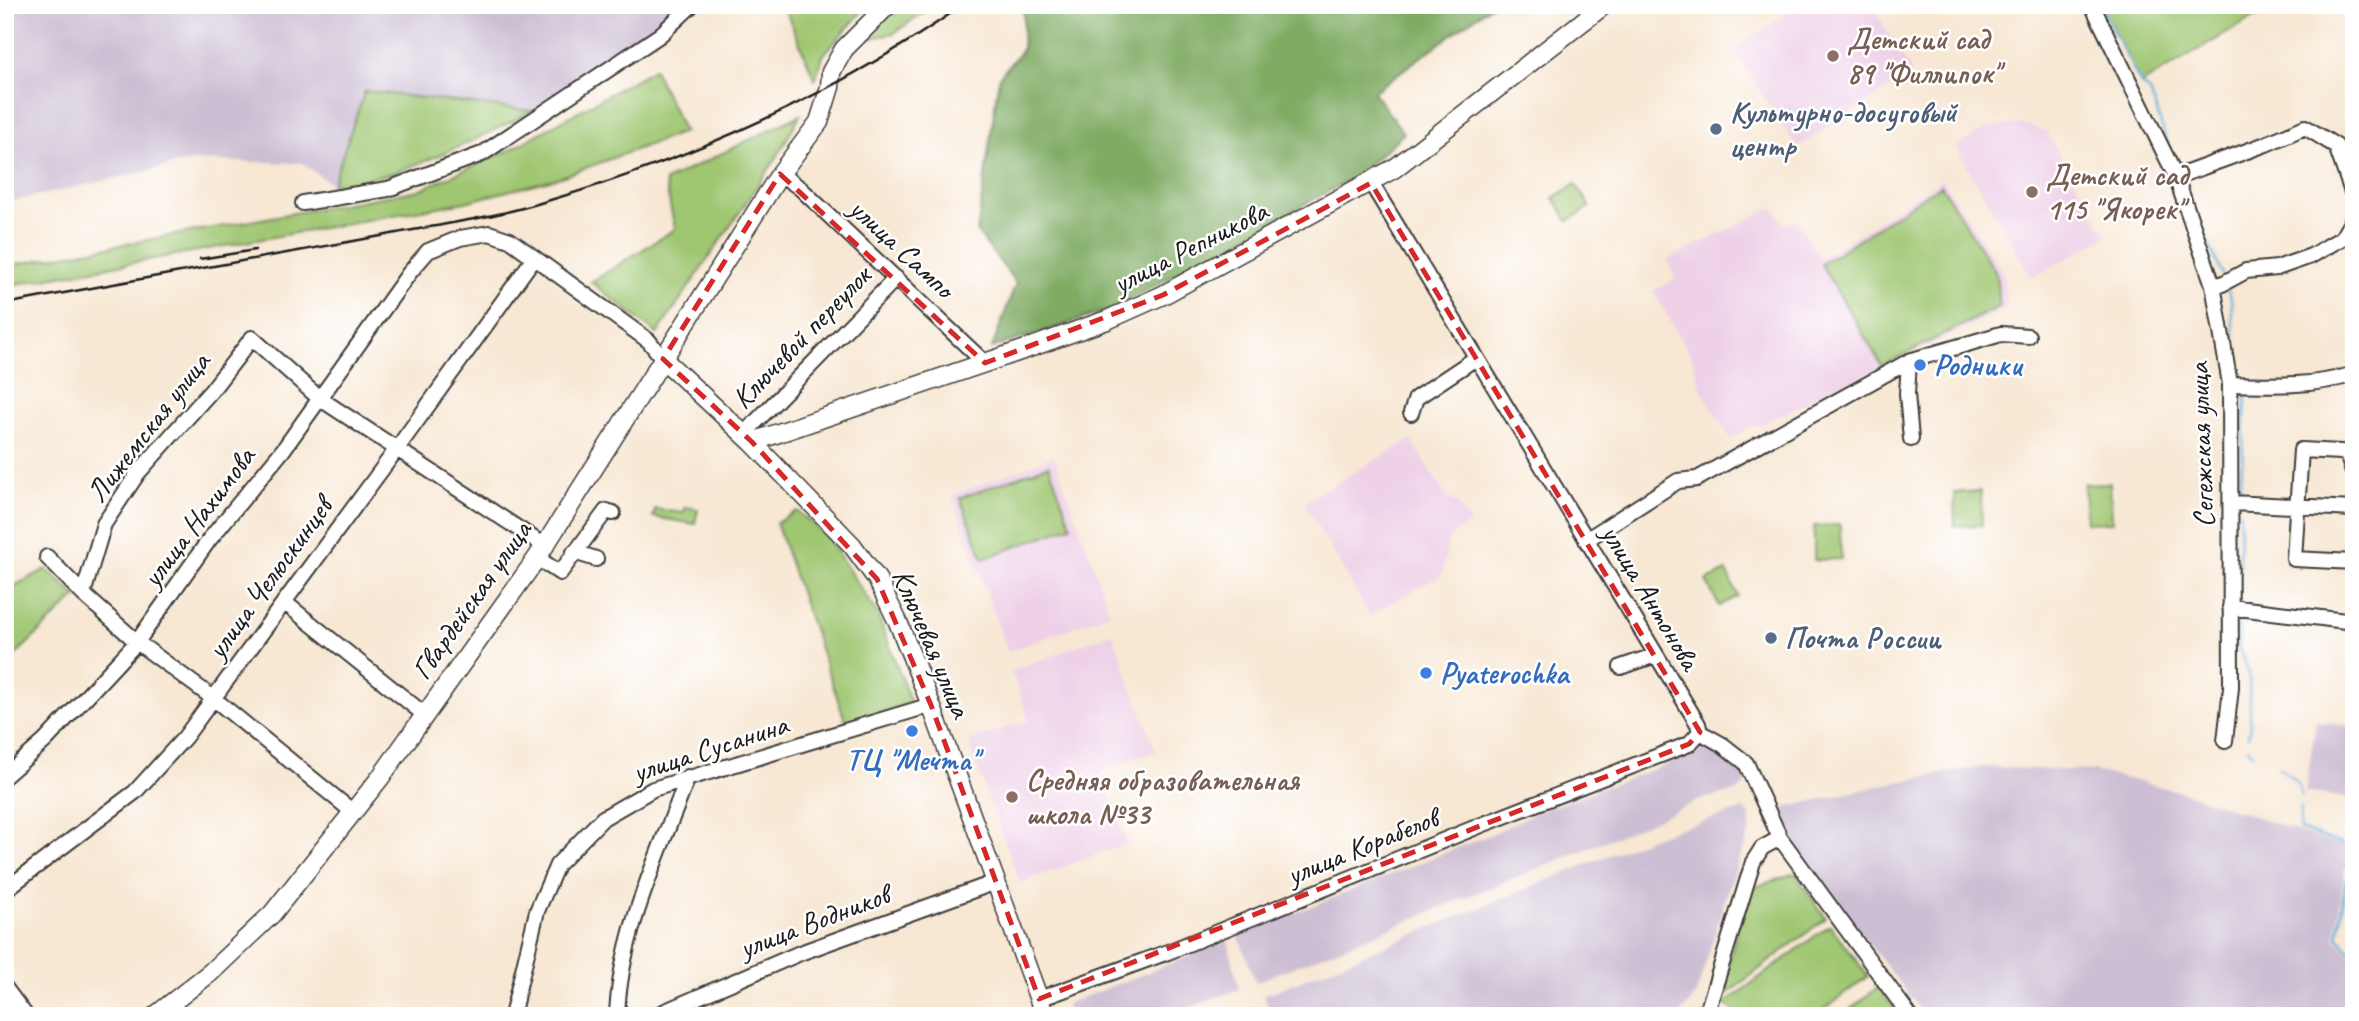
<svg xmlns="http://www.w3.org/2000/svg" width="2359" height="1021" viewBox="0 0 2359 1021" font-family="Caveat,sans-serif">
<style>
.built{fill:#eed0e7}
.industrial{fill:#ccbed3}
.green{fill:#9fc671;stroke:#5e7146;stroke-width:2}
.forest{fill:#7fab63;stroke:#4e6440;stroke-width:2}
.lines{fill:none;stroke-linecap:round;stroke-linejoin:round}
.stream{stroke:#67b2e0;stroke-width:2.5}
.minor-casing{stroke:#3d3a37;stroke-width:18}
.major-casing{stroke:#3d3a37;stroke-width:21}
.minor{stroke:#fff;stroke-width:14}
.major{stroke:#fff;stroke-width:18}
.rail{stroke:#1c1c1c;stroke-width:2.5}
.marked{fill:none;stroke:#d62828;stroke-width:5;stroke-dasharray:14 9;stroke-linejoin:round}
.education-dot{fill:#8d6e63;stroke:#fff;stroke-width:2.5}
.service-dot{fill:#5c6f8a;stroke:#fff;stroke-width:2.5}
.shop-dot{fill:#3f7fe0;stroke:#fff;stroke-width:2.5}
.labels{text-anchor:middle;stroke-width:5;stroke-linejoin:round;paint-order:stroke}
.education-label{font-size:30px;font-weight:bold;fill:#785e54;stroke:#fff;text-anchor:start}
.service-label{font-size:30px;font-weight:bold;fill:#4e5e75;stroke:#fff;text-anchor:start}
.street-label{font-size:30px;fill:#1c1c1c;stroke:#fff}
.shop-label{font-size:30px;font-weight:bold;fill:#366cbe;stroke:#fff;text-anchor:start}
</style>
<rect width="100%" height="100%" fill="#fff"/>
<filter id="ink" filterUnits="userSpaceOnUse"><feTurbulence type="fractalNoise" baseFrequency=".0143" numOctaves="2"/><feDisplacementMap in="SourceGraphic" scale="14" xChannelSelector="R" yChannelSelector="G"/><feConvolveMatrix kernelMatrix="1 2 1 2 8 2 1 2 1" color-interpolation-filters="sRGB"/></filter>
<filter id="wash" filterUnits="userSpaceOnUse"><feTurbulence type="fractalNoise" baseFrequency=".00686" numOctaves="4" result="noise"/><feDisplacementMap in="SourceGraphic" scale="28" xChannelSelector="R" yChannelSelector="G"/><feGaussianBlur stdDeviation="1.57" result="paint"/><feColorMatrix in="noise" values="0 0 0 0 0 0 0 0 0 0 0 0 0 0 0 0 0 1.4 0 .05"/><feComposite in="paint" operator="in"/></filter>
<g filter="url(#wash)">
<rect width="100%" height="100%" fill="#f7e7d3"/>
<!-- built -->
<path class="built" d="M1801,5H1872L1912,72L1797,148L1734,49Z
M2021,124L2046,131L2107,236L2032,278L1956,147L1988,127Z
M1942,179L2003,273L2007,308L1730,438L1702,391L1693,359L1653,291L1676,279L1667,260L1773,207L1785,225L1796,220L1820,259Z
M1411,439L1447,498L1458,503L1470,523L1449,537L1442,575L1369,615L1304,502Z
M1054,456L1110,613L1008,652L952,495Z
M1112,633L1156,751L1101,771L1127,843L1020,883L968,742L1029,720L1011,671Z"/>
<!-- industrial -->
<path class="industrial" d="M5,5H676L658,24L533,111L365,91L332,185L302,163L192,161L5,203Z
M2316,721L2354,727V799L2305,792Z
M1702,748L1720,753L1734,761L1749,780L1738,791L1702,799L1628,832L1256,982L1238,936L1492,834L1535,813L1658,768Z
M1978,767L2094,771L2182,792L2348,848L2335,938L2354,960V1016H1925L1791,843L1775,810L1887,784Z
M1744,809L1750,815V831L1727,894L1696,995L1679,1016H1272L1264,995L1659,835Z
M1228,941L1239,989L1166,1016H1069L1066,1004Z"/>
<!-- green -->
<path class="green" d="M783,5H868L824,54L815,79Z
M898,5H934L894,33L863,40Z
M2100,5H2274L2141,84Z
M654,69L684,132L558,178L465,202L5,286V266L419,190L508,151Z
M365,91L533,111C487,134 441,157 392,173C373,178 352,181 332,185Z
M800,115L777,157L657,334L591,282L675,229L665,181Z
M1576,184L1590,207L1568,221L1554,198Z
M1941,185L1996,273L2000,306L1882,366L1821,264Z
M1049,465L1071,526L983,559L960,498Z
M2110,483L2112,522L2086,523L2084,484Z
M1981,491L1982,525L1955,526L1954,493Z
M685,507L698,509L695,524L653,517L655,509L684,513Z
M797,511L825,534L877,613L911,703L846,723L776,523Z
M1840,525L1841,559L1814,560V526Z
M46,569L77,596L5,665V591Z
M1726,571L1738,596L1719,606L1706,581Z
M1795,873L1826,918L1719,1000L1747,890Z
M1830,925L1868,976L1816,1016H1742L1724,1004Z
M1878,987L1900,1016H1842Z"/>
<!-- forest -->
<path class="forest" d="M1024,5H1492L1373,92L1404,133L1355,177L1110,310L992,348L1016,283L977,232L999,77L1022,50Z"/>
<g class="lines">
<!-- stream -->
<path class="stream" d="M2101,8L2141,84L2150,91L2168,145
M2193,207L2222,274
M2228,290L2231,298L2237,376
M2240,495L2246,401L2243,393
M2238,603L2240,512
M2238,614L2239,649L2249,673L2250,726L2248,736
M2248,747L2253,754
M2279,768C2291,775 2300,781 2301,796
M2300,808V829L2350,847L2347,866
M2346,879L2338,937L2354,956"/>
</g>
</g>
<g filter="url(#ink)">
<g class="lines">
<!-- minor casing -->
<g class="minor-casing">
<path id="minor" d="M2092,5L2176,177L2213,285L2230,384L2231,688L2225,741
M780,174L800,188L985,363
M2176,177L2266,144L2305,127L2336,146L2353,195L2354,212
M1371,183L1698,724L1700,732L1723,745L1746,763L1780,838L1910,1016
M303,203L388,189L482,154L660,35L692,5
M2213,285L2222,284L2246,271L2277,268L2311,256L2342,238L2354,217
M1909,361L1907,394L1911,439
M2230,384C2272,385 2313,387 2354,374
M1411,413L1416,398L1476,358
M744,434L896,278
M2354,475L2347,454L2341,452L2301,450L2294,559L2354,562
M2232,503L2354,509
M1586,540L1678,481L1697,479L1909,361L2001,334L2028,336
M574,552L596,559
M47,557L83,594L137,642L213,698L353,812
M537,558L560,573L606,511L613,513
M83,594L104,524L138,473L211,391L252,338L319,398L545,546
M284,602L425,715
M2230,607L2354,622
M1621,667L1656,655
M5,776L45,741L137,642L209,540L283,450L410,272L428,251L460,238L489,233L510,240L649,341L663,359
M5,890L135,792L185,737L396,450L534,258
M5,988L26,1016
M1039,999L1168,952L1479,826L1689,744L1700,732
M512,1016L537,911L557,865L603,818L653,789L931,705
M617,1016C620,933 659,854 688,777
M654,1016L800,953L996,882
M1700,1016L1708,1009L1753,862L1762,848L1780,838"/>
</g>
<!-- major casing -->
<g class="major-casing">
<path id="major" d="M663,359L752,442L852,545L877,579L898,622L931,705L1045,1016
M752,442L1026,349L1107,320L1163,295L1395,168L1604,5
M155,1016L211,972L272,914L380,778L537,558L780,174L819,122L830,87L831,72L844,49L888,5"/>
</g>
<!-- minor -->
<use href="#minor" class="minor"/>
<!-- major -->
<use href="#major" class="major"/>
<!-- rail -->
<path class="rail" d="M200,259L255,250
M5,304C130,280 256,259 381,236C436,225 493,218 547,201C693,158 838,93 963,5"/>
</g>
</g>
<!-- marked area -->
<path class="marked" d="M780,174L985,363L1163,295L1371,183L1700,732L1689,744L1039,999L931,705L877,579L752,442L663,359Z"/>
<!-- markers -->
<g class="education-dot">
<circle cx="1833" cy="56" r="7"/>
<circle cx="2032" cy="192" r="7"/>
<circle cx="1012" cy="797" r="7"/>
</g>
<g class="service-dot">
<circle cx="1716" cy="129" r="7"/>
<circle cx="1771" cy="638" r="7"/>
</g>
<g class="shop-dot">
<circle cx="1920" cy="365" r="7"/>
<circle cx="1426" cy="673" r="7"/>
<circle cx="912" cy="731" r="7"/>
</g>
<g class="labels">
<!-- education labels -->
<g class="education-label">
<text x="1847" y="49">Детский сад<tspan x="1847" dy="34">89 "Филлипок"</tspan></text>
<text x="2046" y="185">Детский сад<tspan x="2046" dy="34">115 "Якорек"</tspan></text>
<text x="1026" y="790">Средняя образовательная<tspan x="1026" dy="34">школа №33</tspan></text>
</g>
<!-- service labels -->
<g class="service-label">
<text x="1730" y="122">Культурно-досуговый<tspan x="1730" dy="34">центр</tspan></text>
<text x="1785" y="648">Почта России</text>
</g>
<!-- street labels -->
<g class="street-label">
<text transform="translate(1190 247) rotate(-27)" y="10">улица Репникова</text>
<text transform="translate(902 248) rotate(43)" y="10">улица Сампо</text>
<text transform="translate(801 337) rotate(-46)" y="10">Ключевой переулок</text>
<text transform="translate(148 427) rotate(-52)" y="10">Лижемская улица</text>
<text transform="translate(2201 445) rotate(-92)" y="10">Сегежская улица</text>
<text transform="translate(198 517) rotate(-53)" y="10">улица Нахимова</text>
<text transform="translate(269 578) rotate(-54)" y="10">улица Челюскинцев</text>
<text transform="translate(1651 597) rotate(59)" y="10">улица Антонова</text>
<text transform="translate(471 600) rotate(-55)" y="10">Гвардейская улица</text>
<text transform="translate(932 643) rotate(67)" y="10">Ключевая улица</text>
<text transform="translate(710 748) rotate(-18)" y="10">улица Сусанина</text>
<text transform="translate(1362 846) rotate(-22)" y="10">улица Корабелов</text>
<text transform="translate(814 921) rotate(-21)" y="10">улица Водников</text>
</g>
<!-- shop labels -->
<g class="shop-label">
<text x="1934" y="375">Родники</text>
<text x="1440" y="683">Pyaterochka</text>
<text x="912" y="770" text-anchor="middle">ТЦ "Мечта"</text>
</g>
</g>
<!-- margin -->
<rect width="2359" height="1021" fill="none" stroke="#fff" stroke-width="28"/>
</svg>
